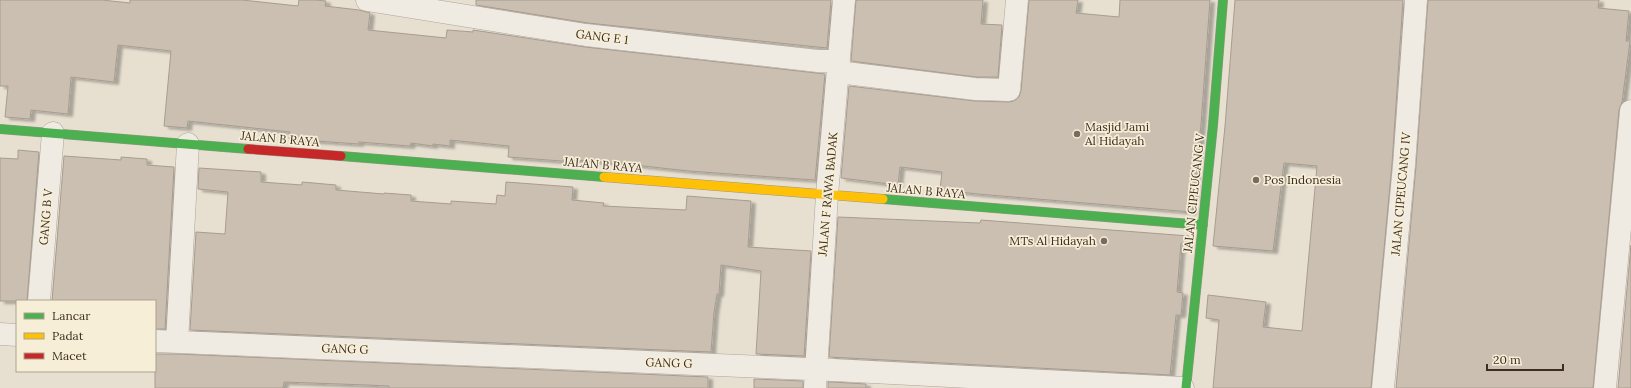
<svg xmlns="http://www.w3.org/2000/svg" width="1631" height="388" viewBox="0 0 1631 388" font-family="Lora,serif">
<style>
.building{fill:#cbbfb2;stroke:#a89c90;filter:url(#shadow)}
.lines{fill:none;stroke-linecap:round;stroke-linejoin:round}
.street-casing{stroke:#ada599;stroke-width:23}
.fast-casing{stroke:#9c958a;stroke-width:10}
.slow-casing{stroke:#9c958a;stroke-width:10}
.jam-casing{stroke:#9c958a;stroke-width:10}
.street{stroke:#efebe3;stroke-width:22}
.fast{stroke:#4caf50;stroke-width:9}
.slow{stroke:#ffc107;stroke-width:9}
.jam{stroke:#c62828;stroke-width:9}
.poi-dot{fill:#786c5e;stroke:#f7eed8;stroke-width:1.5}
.labels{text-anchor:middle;stroke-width:3.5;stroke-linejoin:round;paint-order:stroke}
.street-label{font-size:12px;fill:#3d2e20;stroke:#f7eed8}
.poi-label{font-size:12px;fill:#3d2e20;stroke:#f7eed8;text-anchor:start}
</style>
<defs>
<filter id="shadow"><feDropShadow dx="4.5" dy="2.5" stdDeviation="1" flood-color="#0004"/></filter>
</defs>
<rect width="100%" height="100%" fill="#e7e0d1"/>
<!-- building -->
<path class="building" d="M0,0H102L130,3V0H242L298,6L299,0H315L326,1L325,6L359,10L370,13L368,30L446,38L447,30L473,32V30L585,47L825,74L815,180L689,171L625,164V163L575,160V162L508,157L509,146L450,140V146L433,144V146L411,143L410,146L359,142V144L289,139L290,132L188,121L187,128L164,126L171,51L118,45L114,82L71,77L68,114L31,110L30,119L5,117L8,86H0Z
M476,0H831L827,48L588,23L476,5Z
M856,0H983L981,24L1002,25L998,77H976L851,61Z
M1029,0H1078L1076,13L1119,17L1120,0H1210L1201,124L1192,212L978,194L940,190L942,172L900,167L898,185L841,178L849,86L975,101L1009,102L1014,101L1019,97L1021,91Z
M1235,0H1403L1392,164L1371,388H1213L1219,320L1206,318L1208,295L1266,302L1263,327L1302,331L1317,166L1284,163L1273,251L1213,246L1225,126Z
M1428,0H1599L1598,8L1629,11L1626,41H1630L1622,102L1619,110L1593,388H1396L1416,166Z
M18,150L39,152L27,301H0V158L18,159Z
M64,156L121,160V157L147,159V165L174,167L165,329H155V301H52Z
M199,168L261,172V182L302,185V182L336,185V190L384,194V193L411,195V201L451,204V201L496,204L497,195L505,196L506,182L573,187L572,200L604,203L603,206L686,210L687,196L751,201L748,247L811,251L804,356L756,354L761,271L721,265L719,294H717L714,312L711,352L190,330L196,232L225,234L228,192L198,189Z
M838,217L980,223L981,220L1189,236L1188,244L1181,243L1177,292L1183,293L1181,315H1176L1170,375L829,357Z
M1631,245V388H1618Z
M155,354H177L708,377V388H389V386L367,385L284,382L283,388H155Z
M754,379L803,381V388H754Z
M828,382H832L866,384V388H828Z"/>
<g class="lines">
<!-- street casing -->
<g class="street-casing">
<path id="street" d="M367,0L586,35L818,61H839
M838,72L975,89L1009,90L1017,0
M39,301L53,133
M0,334L17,335
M155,341L833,370L1183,388
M177,342L188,144
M815,388L827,195L844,0
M1383,388L1404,165L1416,0
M1605,388L1631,111"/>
</g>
<!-- fast casing -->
<g class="fast-casing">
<path id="fast" d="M0,129L248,149
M341,156L604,177
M883,199L1203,225
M1186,388L1213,125L1223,0"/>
</g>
<!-- slow casing -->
<g class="slow-casing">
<path id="slow" d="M604,177L883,199"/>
</g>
<!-- jam casing -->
<g class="jam-casing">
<path id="jam" d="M248,149L341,156"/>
</g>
<!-- street -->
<use href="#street" class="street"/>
<!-- fast -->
<use href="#fast" class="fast"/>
<!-- slow -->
<use href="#slow" class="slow"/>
<!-- jam -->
<use href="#jam" class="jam"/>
</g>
<!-- markers -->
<g class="poi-dot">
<circle cx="1077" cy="134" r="4"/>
<circle cx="1256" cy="180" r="4"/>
<circle cx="1104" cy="241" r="4"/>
</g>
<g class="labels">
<!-- street labels -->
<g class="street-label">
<text transform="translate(602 37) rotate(7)" y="4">GANG E 1</text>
<text transform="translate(280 139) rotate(5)" y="4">JALAN B RAYA</text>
<text transform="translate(603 165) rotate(5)" y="4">JALAN B RAYA</text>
<text transform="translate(926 191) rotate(5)" y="4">JALAN B RAYA</text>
<text transform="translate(1194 193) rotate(-84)" y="4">JALAN CIPEUCANG V</text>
<text transform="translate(828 194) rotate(-85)" y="4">JALAN F RAWA BADAK</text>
<text transform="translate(1401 194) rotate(-85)" y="4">JALAN CIPEUCANG IV</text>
<text transform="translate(46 217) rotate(-85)" y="4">GANG B V</text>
<text transform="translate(345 349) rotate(2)" y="4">GANG G</text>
<text transform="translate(669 363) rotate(2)" y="4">GANG G</text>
</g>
<!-- poi labels -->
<g class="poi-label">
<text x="1085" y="131">Masjid Jami<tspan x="1085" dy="14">Al Hidayah</tspan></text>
<text x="1264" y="184">Pos Indonesia</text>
<text x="1096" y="245" text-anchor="end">MTs Al Hidayah</text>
</g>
</g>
<!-- legend -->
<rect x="16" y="300" width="140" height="72" fill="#f7eed8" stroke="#ada18e"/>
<rect x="24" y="313" width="20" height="6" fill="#4caf50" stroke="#ada18e"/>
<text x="52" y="320" font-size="12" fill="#3d2e20">Lancar</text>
<rect x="24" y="333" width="20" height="6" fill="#ffc107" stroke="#ada18e"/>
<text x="52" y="340" font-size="12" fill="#3d2e20">Padat</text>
<rect x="24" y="353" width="20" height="6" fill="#c62828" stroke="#ada18e"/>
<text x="52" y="360" font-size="12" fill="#3d2e20">Macet</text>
<!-- scale -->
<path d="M1487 364v6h76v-6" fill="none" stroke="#3d2e20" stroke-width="2"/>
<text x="1493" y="364" font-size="12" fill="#3d2e20" stroke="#f7eed8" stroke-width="3" paint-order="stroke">20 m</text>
</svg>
